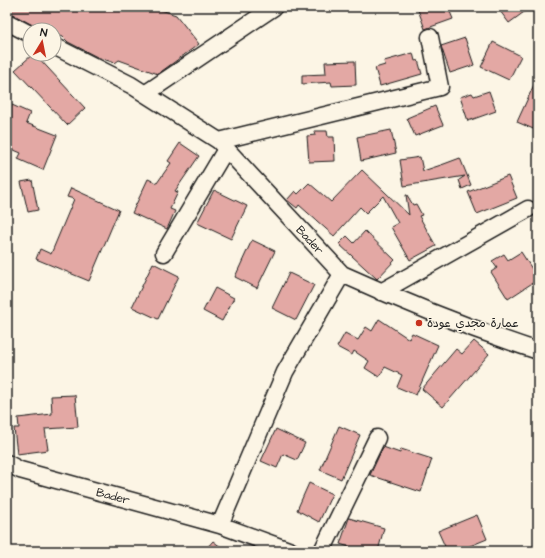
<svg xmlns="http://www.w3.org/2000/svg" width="545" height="558" viewBox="0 0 545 558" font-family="'Architects Daughter','Playpen Sans Arabic',sans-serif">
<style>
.building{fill:#e3a8a4;stroke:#1c1c1c}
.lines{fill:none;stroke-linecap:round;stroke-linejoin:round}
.minor-casing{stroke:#1c1c1c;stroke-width:19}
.minor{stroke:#fcf5e5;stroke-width:16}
.poi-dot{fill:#c8321e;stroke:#fcf5e5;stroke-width:1.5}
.labels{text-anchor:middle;stroke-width:3;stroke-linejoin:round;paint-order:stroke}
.street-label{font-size:12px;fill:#1c1c1c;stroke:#fcf5e5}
.poi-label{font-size:12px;fill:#1c1c1c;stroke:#fcf5e5;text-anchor:start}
</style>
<rect width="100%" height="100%" fill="#fcf5e5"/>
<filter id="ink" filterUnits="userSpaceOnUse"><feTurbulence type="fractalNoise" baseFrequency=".025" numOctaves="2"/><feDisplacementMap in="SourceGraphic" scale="8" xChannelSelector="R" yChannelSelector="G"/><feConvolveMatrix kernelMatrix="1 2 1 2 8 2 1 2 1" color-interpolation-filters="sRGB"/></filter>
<g filter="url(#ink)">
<!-- building -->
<path class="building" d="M8,7H152L176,15L199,44L158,74L119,60L115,63L97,57L68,42L63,37L54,34V30H44L36,27L14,15Z
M417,7H448L453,19L425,29Z
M497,7H531L509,23Z
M465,38L474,65L450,73L441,46Z
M493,42L521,56L509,80L481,67Z
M413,53L415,61L418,60L422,74L380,86L375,68L385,65L384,61Z
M33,54H35L85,108L67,125L15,70Z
M355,61L356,85L332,86L331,82L302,84V75L326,74L325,62Z
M538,76V131L517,122Z
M489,91L496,111L468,121L460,97L472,93L474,96Z
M12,105L30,113L26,123L57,135L43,170L18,159L21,153L7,147V116Z
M435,106L443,125L415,136L407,118Z
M391,130L396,153L361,161L357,137Z
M314,131H327L328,137H334L335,161L309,162L307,136L315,135Z
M180,143L199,156L175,191L178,192L170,209L175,211L167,229L132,213L148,179L157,183L171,163L168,161Z
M420,157L423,171L444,164L460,158L471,185L462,189L459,180L465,176L404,186L400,160Z
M362,170L409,215L406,195H407L413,205L416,204L422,215L419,216L436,246L410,260L391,227L398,223L383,196L366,213L360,207L334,236L299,205L297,208L287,200L295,191L298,194L309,183L331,202Z
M508,176L517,198L477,214L468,192Z
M32,180L38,210L28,212L21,182Z
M71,188L119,210L89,281L36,259L40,249L51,254L74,199L67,197Z
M214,190L247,206L231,239L197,223Z
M365,231L395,260L377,279L339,244L347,236L354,243Z
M252,240L275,251L257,288L235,277Z
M521,252L534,272H532L537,280L508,299L491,272L497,268L492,261L504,254L508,260Z
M153,263L179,276L158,319L132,307Z
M289,273L314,285L296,320L272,308Z
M215,288L234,298L222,321L203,311Z
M379,319L409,339L412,333L438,345L416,395L397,387L402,375L385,367L379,377L365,368L369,361L354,351L352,355L337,347L345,333L358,340L366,327L372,331Z
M474,341L489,354L443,407L422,389L456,349L462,354Z
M75,395L78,427L45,429L48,450L17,454L14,428H19L18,418L52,414L51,396Z
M339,426L360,435L341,479L320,470Z
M276,429L305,443L297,460L283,454L277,468L261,461Z
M383,447L400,453L401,449L432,459L421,492L370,475Z
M309,483L332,494L319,522L297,510Z
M477,515L487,539L458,551H447L438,531Z
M349,518L384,528L378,551H361L340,544Z
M213,541L226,551H204Z"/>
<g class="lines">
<!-- minor casing -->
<g class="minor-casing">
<path id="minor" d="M7,22L30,34
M54,46L131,85L219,141L342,274L285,372L220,525
M145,94L274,7
M219,141L440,87L430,37
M164,253L226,149
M342,274C406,303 471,329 538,351
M381,292L528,209
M7,463L20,470L220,525L291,551
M322,551L377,438"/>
</g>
<!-- minor -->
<use href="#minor" class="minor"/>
</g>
</g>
<!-- markers -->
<circle class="poi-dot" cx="419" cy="323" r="4"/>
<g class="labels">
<!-- street labels -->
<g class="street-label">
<text transform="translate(310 240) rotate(47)" y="4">Bader</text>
<text transform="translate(113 496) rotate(15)" y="4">Bader</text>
</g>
<!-- poi labels -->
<g class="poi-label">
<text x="427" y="327">عمارة مجدي عودة</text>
</g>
</g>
<!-- margin -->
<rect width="545" height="558" fill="none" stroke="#fcf5e5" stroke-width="24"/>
<rect x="12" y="12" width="521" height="534" fill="none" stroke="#1c1c1c" stroke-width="1.5" filter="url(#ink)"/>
<!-- north arrow -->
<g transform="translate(42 42) rotate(10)"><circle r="19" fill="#fcf5e5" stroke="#a29e95"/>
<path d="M0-3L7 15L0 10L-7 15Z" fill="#c8321e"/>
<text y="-6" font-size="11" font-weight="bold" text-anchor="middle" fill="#1c1c1c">N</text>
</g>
</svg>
